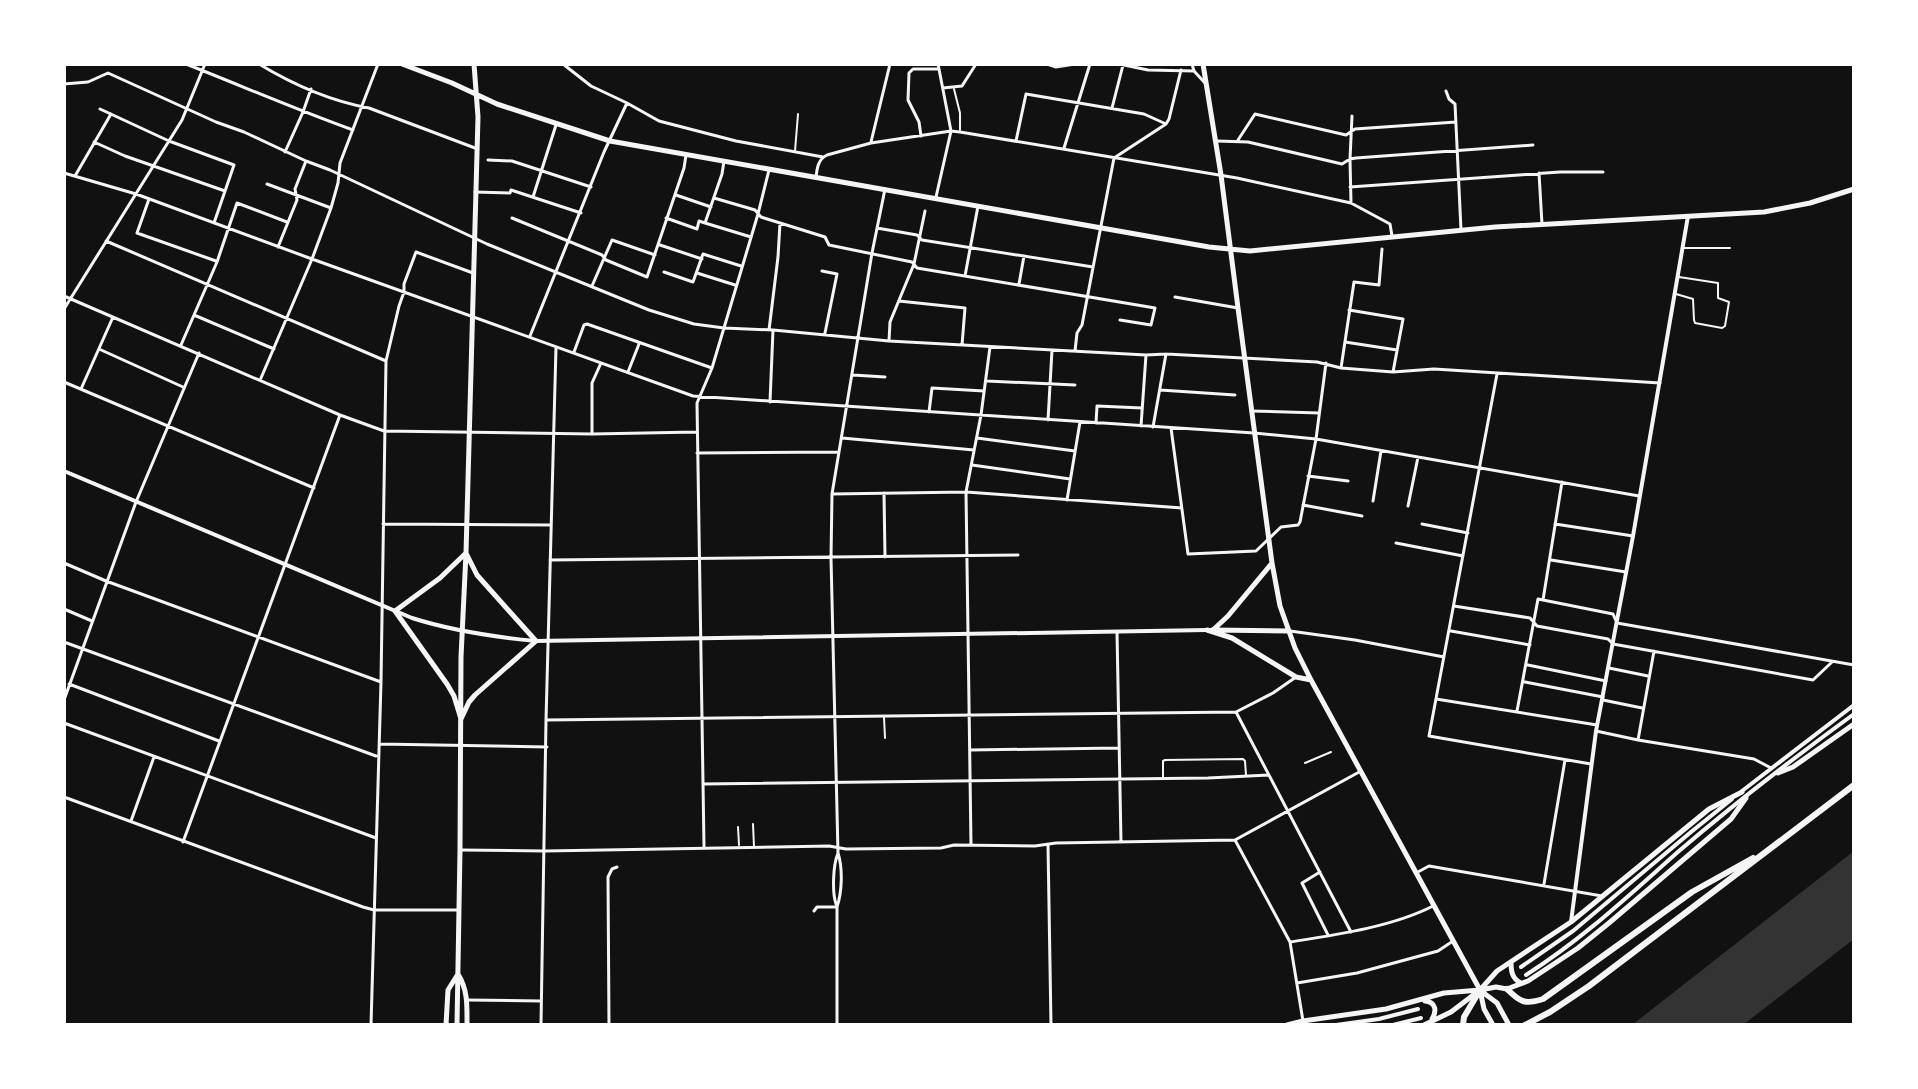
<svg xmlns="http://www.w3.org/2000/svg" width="1918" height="1089" viewBox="0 0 1918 1089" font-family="Inter,sans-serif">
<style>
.water{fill:#333}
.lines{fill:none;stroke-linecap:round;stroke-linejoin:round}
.service{stroke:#f5f5f5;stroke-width:2}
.minor{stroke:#f5f5f5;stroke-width:3}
.tertiary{stroke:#f5f5f5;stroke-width:4}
.secondary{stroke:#f5f5f5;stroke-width:5}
.trunk{stroke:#f5f5f5;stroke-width:6}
</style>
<rect width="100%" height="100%" fill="#111"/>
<!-- water -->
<path class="water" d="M1854,851V939L1743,1025H1632Z"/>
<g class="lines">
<!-- service -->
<path class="service" d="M954,89L960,113V130
M795,151L798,114
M1683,248H1730
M1676,294L1693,299L1694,320L1695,323L1722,328L1725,326L1729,302L1718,298V283L1679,277
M884,717L885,738
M1305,763L1331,752
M1163,777V761L1165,760L1243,759L1245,761L1246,775
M753,824L754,847
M738,827L739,845"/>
<!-- minor -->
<path class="minor" d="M186,64C242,86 297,110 353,130
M259,64C292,84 331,101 369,108L475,148
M563,64L591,86L627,103L659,121L736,141L823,157
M1047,64L1056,67L1075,64
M1119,64L1148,70L1194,71
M1192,64L1194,71L1205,83
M64,84L88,82L108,73L216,122L244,132L306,161L330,170L487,244L649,310L694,324L724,328L773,330L889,341L1146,355L1166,354L1317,362L1341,368L1393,372L1434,369L1660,383
M943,88L962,86L976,64
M1446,91L1449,99L1455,104L1461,230
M1112,108L1123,65
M100,109L169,141L234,165L214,223
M921,136L919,122L908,100L909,73L913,69H938
M1238,140L1255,114L1346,135L1355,129L1456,122
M1016,141L1026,94L1144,114L1166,124
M1217,141L1248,142L1342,164L1350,159L1356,158L1533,145
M94,142L125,156L225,191
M871,142L890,64
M1064,148L1090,64
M285,152L303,112L311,89
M488,160L512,161L591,187
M64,173L136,194L312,259L693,396L1254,433L1316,439L1639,496
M1539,173L1542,224
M75,176L111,114
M816,177C817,169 818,159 827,155L871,143L951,131L960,132L1237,178L1351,203L1390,224L1392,236
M267,184L331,208
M1350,187L1560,172H1603
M475,192L510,193L511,190L581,213
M676,195L711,207
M533,197L556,125
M936,197L951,131L938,64
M714,198L755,210L761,217L825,237L829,245L912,262L917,268L1155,308L1151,325L1120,320
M149,199L137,233L216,261
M1351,203L1350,159L1352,116
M512,218L602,255L606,260L647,277L684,168L686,155
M666,218L697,229L699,221L705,223L722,174L724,161
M705,223L751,237
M877,228L917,235L922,240L1093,267
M106,241L386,361
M660,245L702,259
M278,247L297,200L295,189L306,161
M822,271L837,274L825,333
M664,272L693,282L703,254L741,266
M697,273L735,285
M965,276L978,206
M1019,284L1024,256
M592,286L612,240L655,255
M64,296L340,415L384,431L592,434L697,432
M1175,297L1238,308
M899,301L965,308L962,345
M64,309L182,120L205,64
M1349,310L1403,319L1393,372
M194,315L274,349
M769,330L778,257L780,223
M530,336L604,152L627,103
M889,341L890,322L914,264L925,211
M1345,342L1397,350
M181,345L217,262L237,203L287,222
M99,349L183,387
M1075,351L1077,333L1082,325L1114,158L1166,124L1169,119L1181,70
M574,352L584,325L587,324L712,368
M1341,368L1354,282L1379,285L1382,249
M628,372L639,344
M1497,374L1429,736L1591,764
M853,375L885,377
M261,378L312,259L331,208L338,183L340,163L378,64
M987,381L1075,385
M64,382L314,488
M81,389L113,317
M1160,390L1235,395
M770,402L773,330
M1251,411L1319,413
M929,412L932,388L984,391
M1048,420L1052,350
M1096,423L1097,406L1142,408
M1141,426L1146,355
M1153,427L1166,354
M1171,428L1188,554L1256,551L1281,527L1298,525L1300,522L1316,439L1326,363
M592,433V383L601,363
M842,438L974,450
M977,438L1075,451
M697,453L838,452
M972,465L1070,479
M1308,476L1348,481
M884,493L885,557
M832,494L966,492L1182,508
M1067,500L1080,422
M1373,501L1381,451
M1303,505L1362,516
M1408,506L1418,457
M383,524L551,525
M1422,524L1468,533
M1555,524L1633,536
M1396,543L1463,556
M550,560L1018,555
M1551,560L1626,572
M64,563L106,581L381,682
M1543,600L1613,614L1617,623L1854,665
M1454,606L1530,618L1537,626L1608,639L1613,644L1813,680L1832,662
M64,609L92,621
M1290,631L1355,640L1444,657
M1451,631L1530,645
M1117,632L1121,842
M64,642L376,756
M1528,665L1606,681
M1609,668L1648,676
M1525,682L1603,697
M69,684L219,741
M1436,699L1597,725
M64,700L136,502L199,353
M1603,700L1642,708
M1517,711L1538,599L1543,600L1562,482
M1236,712L1351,932
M546,720L1236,712L1273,693L1296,677
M64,723L376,838
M1596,731L1638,740L1754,759L1771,768
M1638,740L1654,651
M379,744L547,747
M970,750L1118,748
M703,784L1208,778L1269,775
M64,797L363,907L374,910H459
M131,821L154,757
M1235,840L1290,942L1303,1021
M183,842L340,415
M971,845L966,492L981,415L990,347
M1048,845L1051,1025
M704,846L697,403L712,368L758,214L769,170
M460,850L545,851L829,846L846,849L941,848L954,845L1035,846L1056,843L1235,840L1361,771
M1320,872L1302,883L1328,935
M1416,873L1429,866L1602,896
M1544,884L1565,760
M836,904C832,892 833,865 838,853
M814,911L817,907H836
M1290,942C1335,935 1392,927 1433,906
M1297,983L1357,973L1438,951L1453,941
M467,1000L541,1001
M371,1025L381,682L386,361L399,306L404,292V284L416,252L473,273
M541,1025L546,720L556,347
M609,1025L608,877L612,869L617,867
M837,1025V907C842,892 843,869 838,853L831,558L832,494L872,253L885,189"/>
<!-- tertiary -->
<path class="tertiary" d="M64,471L412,618C453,631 494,637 536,641L1207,630
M1742,791L1854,705
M1571,922L1596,731L1633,536L1688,216
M1521,967L1573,931L1691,832L1732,799
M1526,975C1584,938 1628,896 1679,851C1734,804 1795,757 1854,714
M1336,1025L1379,1019L1418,1009
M1393,1025L1421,1018"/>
<!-- secondary -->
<path class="secondary" d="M402,64L452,83L497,104L610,141L1209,247L1250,251L1495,227L1764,212L1810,203L1854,189
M1203,64L1221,175L1238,308L1272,563L1280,606L1295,648L1311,680L1480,990L1484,1009L1493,1025
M466,553L477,575L536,641L475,695L469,702L461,719L454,696L447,684L395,611L440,578Z
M1207,630L1232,638L1296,677L1311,680
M1212,630L1289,631
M1213,630L1228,616L1272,563
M1778,773L1793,767L1854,724
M1511,962C1511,971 1512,979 1521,983
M1481,991L1497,1003L1509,1025
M1425,1001C1436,1002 1437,1011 1432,1019
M446,1025L448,990L458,974C468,990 467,1006 467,1025
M457,1025L460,850L461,657L466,553L478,117L474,64
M1287,1025L1303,1021L1386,1009L1444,993L1480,990L1496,987L1507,989L1528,981L1578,948L1609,923L1731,819L1746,798
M1424,1025L1451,1012L1480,990L1497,971L1571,922L1709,809L1742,792"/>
<!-- trunk -->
<path class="trunk" d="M1507,989C1520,1002 1525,1005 1543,999L1692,892L1753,858
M1463,1025L1464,1017L1480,990
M1525,1025L1550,1012L1589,986L1854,785"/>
</g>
<!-- border -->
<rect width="1918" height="1089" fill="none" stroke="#ffffff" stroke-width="132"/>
</svg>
